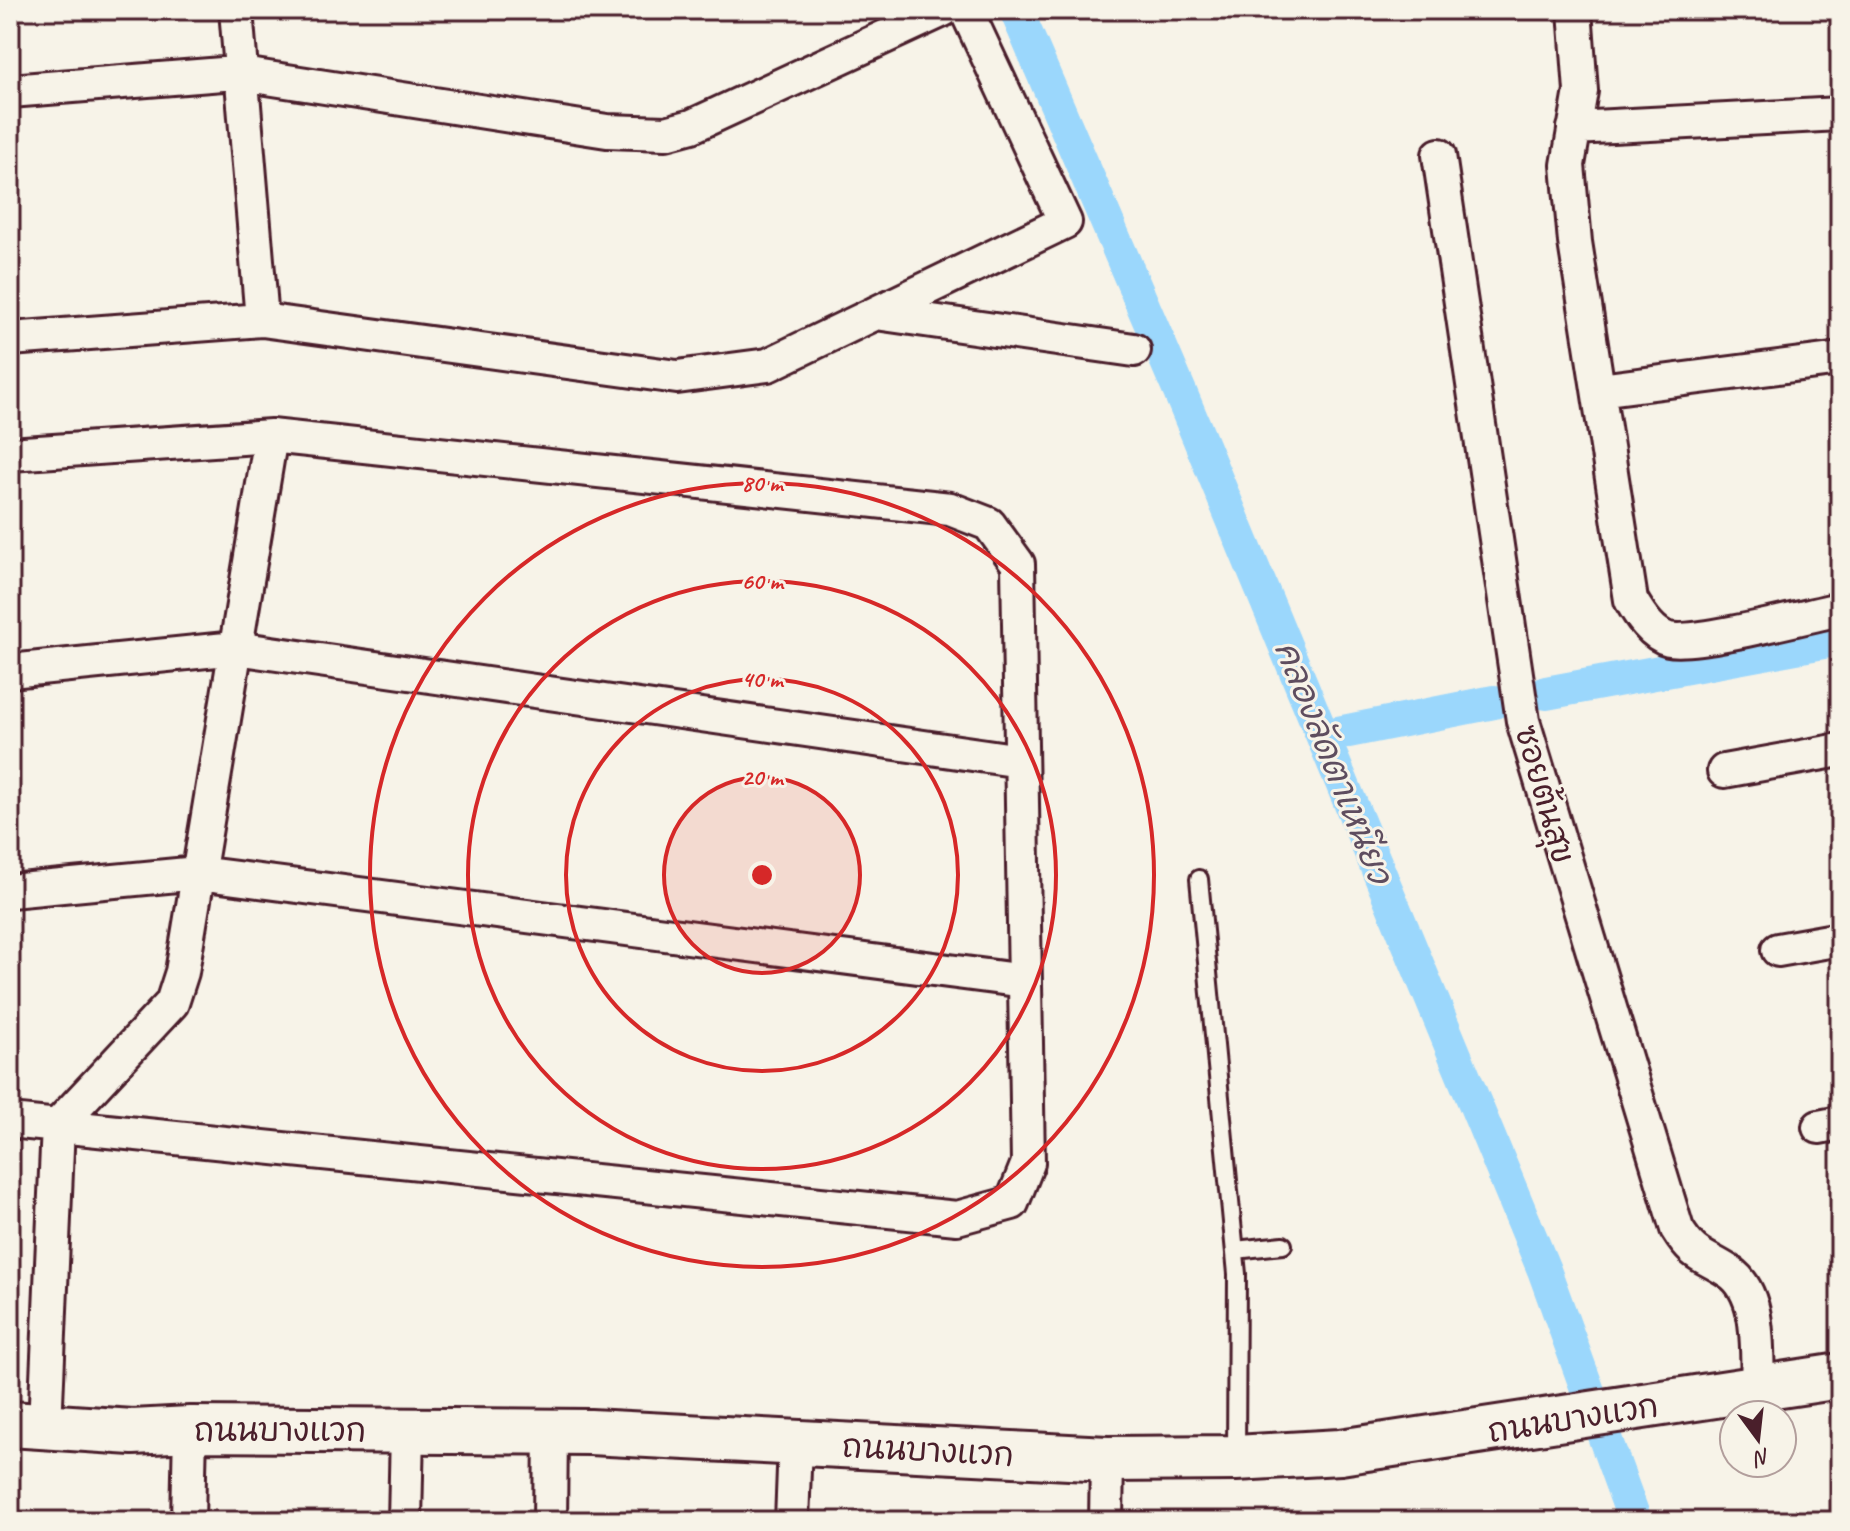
<svg xmlns="http://www.w3.org/2000/svg" width="1850" height="1531" viewBox="0 0 1850 1531" font-family="Caveat,'Playpen Sans Thai',sans-serif">
<style>
.lines{fill:none;stroke-linecap:round;stroke-linejoin:round}
.canal{stroke:#9bd7fc;stroke-width:34}
.lane-casing{stroke:#4a1f2b;stroke-width:22}
.street-casing{stroke:#4a1f2b;stroke-width:38}
.secondary-casing{stroke:#4a1f2b;stroke-width:50}
.lane{stroke:#f7f3e8;stroke-width:16}
.street{stroke:#f7f3e8;stroke-width:32}
.secondary{stroke:#f7f3e8;stroke-width:44}
.ring{fill:none;stroke:#d62828;stroke-width:4}
.labels{text-anchor:middle;stroke-width:6;stroke-linejoin:round;paint-order:stroke}
.street-label{font-size:32px;fill:#4a1f2b;stroke:#f7f3e8}
.water-label{font-size:34px;font-style:italic;fill:#5e4d5f;stroke:#f7f3e8}
.centre{fill:#d62828;stroke:#f7f3e8;stroke-width:4}
.ring-label{font-size:24px;text-anchor:middle;font-weight:bold;fill:#d62828;stroke:#f7f3e8;stroke-width:6;stroke-linejoin:round;paint-order:stroke}
</style>
<rect width="100%" height="100%" fill="#f7f3e8"/>
<filter id="ink" filterUnits="userSpaceOnUse"><feTurbulence type="fractalNoise" baseFrequency=".0125" numOctaves="2"/><feDisplacementMap in="SourceGraphic" scale="16" xChannelSelector="R" yChannelSelector="G"/><feConvolveMatrix kernelMatrix="1 2 1 2 8 2 1 2 1" color-interpolation-filters="sRGB"/></filter>
<g filter="url(#ink)">
<g class="lines">
<!-- canal -->
<path class="canal" d="M1016,10L1180,392L1544,1270L1635,1521
M1546,693L1840,639
M1323,736L1494,702"/>
<!-- lane casing -->
<g class="lane-casing">
<path id="lane" d="M1199,879L1237,1274L1236,1455
M1235,1250L1283,1245"/>
</g>
<!-- street casing -->
<g class="street-casing">
<path id="street" d="M236,10L262,320
M1575,10L1581,91L1568,165L1575,242L1631,600C1639,614 1652,635 1669,639C1697,645 1806,616 1840,609
M10,91L235,73L607,131L666,133L692,126L943,10
M1574,128L1840,114
M1439,155L1523,721L1677,1229C1694,1257 1703,1255 1728,1271C1763,1293 1756,1353 1758,1388
M876,313L1134,350
M10,339L262,320L677,377L768,365L1065,222L966,10
M1599,390L1840,359
M10,454L271,436L950,509L989,524L1018,564L1028,1163L1012,1203L957,1218L10,1121
M10,671L236,648L1021,761
M1724,771L1840,750
M10,891L198,873L1025,981
M1778,950L1840,939
M1819,1127L1840,1123
M45,1426L58,1125L172,1003L182,972L271,436
M188,1521L190,1429
M405,1521L407,1431
M550,1521L551,1432
M792,1521L795,1443
M1106,1521L1107,1459"/>
</g>
<!-- secondary casing -->
<g class="secondary-casing">
<path id="secondary" d="M10,1424L133,1432L190,1429L590,1432L1107,1459L1236,1458L1340,1452L1840,1376"/>
</g>
<!-- lane -->
<use href="#lane" class="lane"/>
<!-- street -->
<use href="#street" class="street"/>
<!-- secondary -->
<use href="#secondary" class="secondary"/>
</g>
</g>
<!-- distance rings -->
<circle cx="762" cy="875" r="98" fill="#d62828" fill-opacity=".12"/>
<g class="ring">
<circle cx="762" cy="875" r="98"/>
<circle cx="762" cy="875" r="196"/>
<circle cx="762" cy="875" r="294"/>
<circle cx="762" cy="875" r="392"/>
</g>
<g class="labels">
<!-- street labels -->
<g class="street-label">
<text transform="translate(1545 794) rotate(74)" y="11">ซอยต้นสุข</text>
<text transform="translate(1573 1418) rotate(-9)" y="11">ถนนบางแวก</text>
<text x="280" y="1441">ถนนบางแวก</text>
<text transform="translate(928 1450) rotate(3)" y="11">ถนนบางแวก</text>
</g>
<!-- water labels -->
<g class="water-label">
<text transform="translate(1334 762) rotate(68)" y="12">คลองลัดตาเหนียว</text>
</g>
</g>
<circle cx="762" cy="875" r="12" class="centre"/>
<g class="ring-label">
<text x="762" y="491">80 m</text>
<text x="762" y="589">60 m</text>
<text x="762" y="687">40 m</text>
<text x="762" y="785">20 m</text>
</g>
<!-- margin -->
<rect width="1850" height="1531" fill="none" stroke="#f7f3e8" stroke-width="40"/>
<rect x="20" y="20" width="1810" height="1491" fill="none" stroke="#4a1f2b" stroke-width="3" filter="url(#ink)"/>
<!-- north arrow -->
<g transform="translate(1758 1439) rotate(165)"><circle r="38" fill="#f7f3e8" stroke="#b29e9c" stroke-width="2"/>
<path d="M0-6L14 30L0 20L-14 30Z" fill="#4a1f2b"/>
<text y="-12" font-size="22" font-weight="bold" text-anchor="middle" fill="#4a1f2b">N</text>
</g>
</svg>
